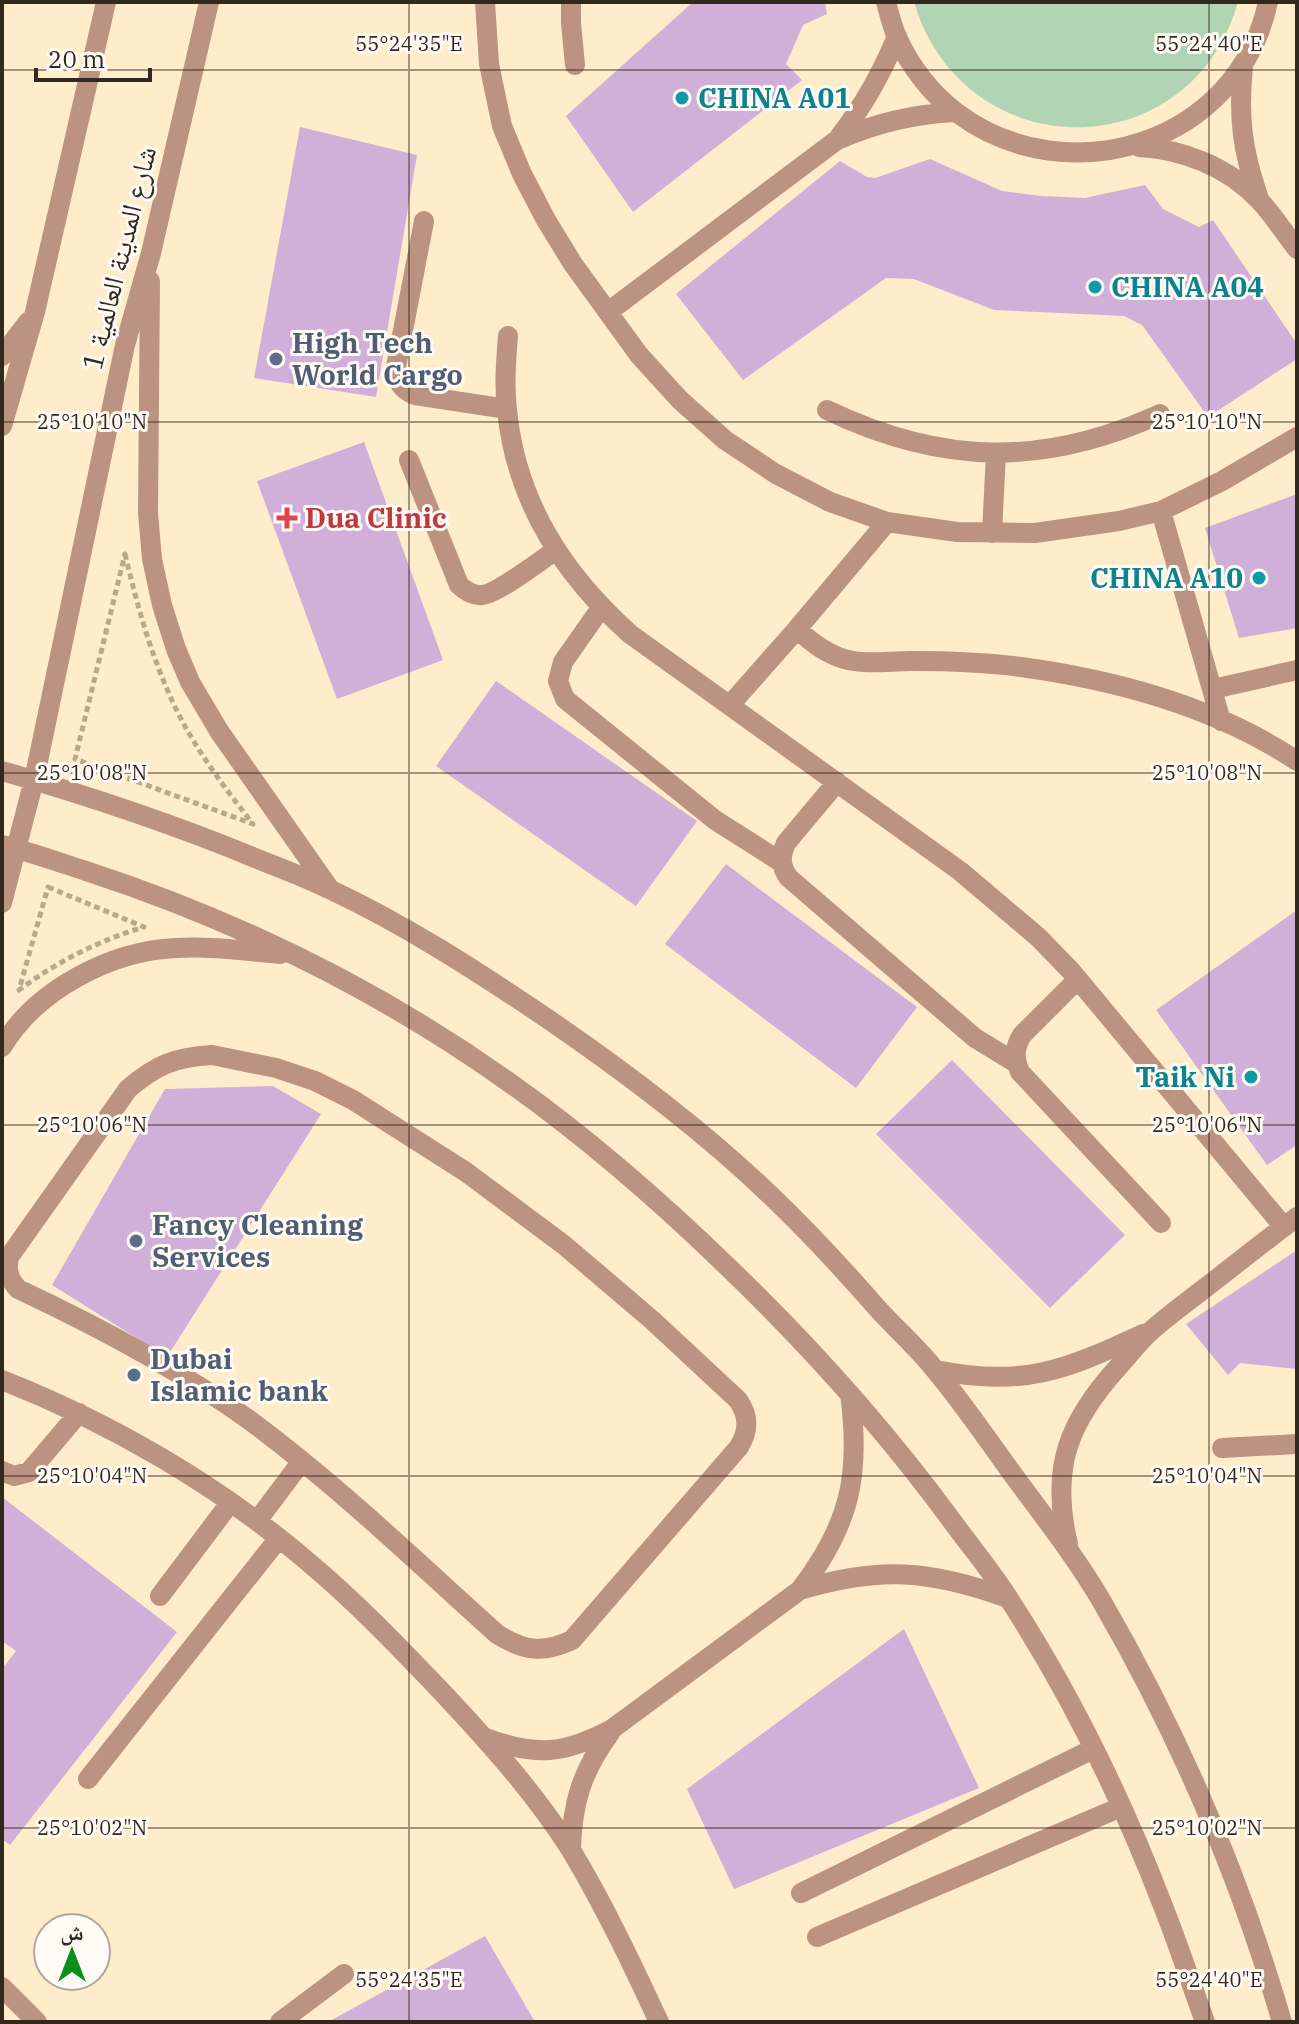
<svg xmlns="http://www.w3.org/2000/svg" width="1299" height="2024" viewBox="0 0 1299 2024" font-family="'IBM Plex Serif','Noto Naskh Arabic',serif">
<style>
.green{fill:#b1d5b4}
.building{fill:#d0b0d8}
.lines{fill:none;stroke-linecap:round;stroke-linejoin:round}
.path{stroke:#b8a98e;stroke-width:5;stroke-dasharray:6 4;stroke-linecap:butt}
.minor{stroke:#bc9381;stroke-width:20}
.ticks{fill:none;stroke:#31291d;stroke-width:2;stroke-opacity:0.45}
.culture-dot{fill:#0f9aa8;stroke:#fffbf4;stroke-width:3}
.service-dot{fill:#5c6f8a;stroke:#fffbf4;stroke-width:3}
.health-dot{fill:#e0444e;stroke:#fffbf4;stroke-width:3}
.labels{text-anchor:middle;stroke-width:6;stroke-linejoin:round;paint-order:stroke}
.culture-label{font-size:28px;font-weight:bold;fill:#0d838f;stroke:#fffbf4;text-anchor:start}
.street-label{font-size:28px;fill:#31291d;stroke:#fffbf4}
.service-label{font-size:28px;font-weight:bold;fill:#4e5e75;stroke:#fffbf4;text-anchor:start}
.health-label{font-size:28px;font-weight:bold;fill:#be3a42;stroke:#fffbf4;text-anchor:start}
.ticks-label{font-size:20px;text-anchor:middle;fill:#31291d;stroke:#fffbf4;stroke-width:6;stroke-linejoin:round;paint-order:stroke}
</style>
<rect width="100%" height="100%" fill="#ffecca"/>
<!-- green -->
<path class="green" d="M914,2H1238C1190,170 963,168 914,2Z"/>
<!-- building -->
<path class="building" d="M693,2H825L827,14L803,25L786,64L802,80L633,212L566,116Z
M300,127L417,155L376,397L254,378Z
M930,159L1002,191L1041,196L1085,198L1145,185L1163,209L1199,227L1213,220L1297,344V359L1208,417L1142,325L1124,316L994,310L914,279L886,278L743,380L676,294L840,161L867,177L875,178Z
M364,442L443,660L337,699L257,481Z
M1297,494V628L1239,638L1205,528Z
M496,681L697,821L636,906L436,766Z
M726,864L917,1007L856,1088L665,944Z
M1297,910V1145L1267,1165L1156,1010Z
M952,1060L1125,1235L1050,1308L876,1134Z
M273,1086L321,1114L167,1357L52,1285L165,1089Z
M1297,1250V1369L1240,1363L1228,1375L1186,1324Z
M2,1497L177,1632L10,1845L2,1839V1669L16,1651L2,1641Z
M904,1629L979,1788L734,1889L687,1789Z
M485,1936L535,2022H328Z"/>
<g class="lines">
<!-- path -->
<path class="path" d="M125,554C136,600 148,645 167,689C187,738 220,782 253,824L75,759Z
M48,887L144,927C98,941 58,961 19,990Z"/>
<!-- minor -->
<path class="minor" d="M485,2L489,64L502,126L522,174L546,220L573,264L639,355L680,400L725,440L776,474L830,502L887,522L957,532L1035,533L1119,521L1161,511L1222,481L1297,437
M571,2V23L575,65
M886,2C889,13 892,26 897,37C909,65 932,95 957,113C1069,196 1238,143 1268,2
M1243,66C1238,117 1242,150 1259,199
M840,136C864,105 882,73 897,36
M1139,147C1182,149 1228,167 1258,199C1273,214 1284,233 1297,249
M424,221L396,367C396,381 402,390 415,395L507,409
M150,281L148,513L152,559L162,605L176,649L190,682L219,731L329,888
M608,312L837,140C876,123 913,114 955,112
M508,336C506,361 504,385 507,410C516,502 563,574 630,634L960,871L1038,937L1071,971L1284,1227
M2,356L28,322
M827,410C942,465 1044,467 1160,414
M2,426L35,312L106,2
M409,460L459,585C466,591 473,596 482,595C497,594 541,560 556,550
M1161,511L1221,721
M992,533L996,453
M601,608L563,662L558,681L565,699L715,820L781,862
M797,629C811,642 825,653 844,659C865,665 889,661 911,661C947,661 984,662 1021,667C1116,680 1216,707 1297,761
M1213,689L1297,670
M730,705L797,629L887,522
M2,771C89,796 176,825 260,860C283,869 307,878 329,889C402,923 472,968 539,1013C620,1068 698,1126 768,1193C807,1230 843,1269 878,1309C897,1330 919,1349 936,1371C962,1402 985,1436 1009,1469C1040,1512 1074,1554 1101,1600C1178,1733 1239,1874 1282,2022
M837,782L786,843C780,857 780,866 789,878L975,1038L1016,1063
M2,845C30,852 58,862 86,871C236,920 381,991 510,1083C589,1139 662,1203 731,1270C812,1348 886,1431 952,1521C971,1547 992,1572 1009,1599C1070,1693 1123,1802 1163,1906C1178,1944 1191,1983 1205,2022
M2,903L34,780L125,345L151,253L209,2
M1078,979L1022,1035C1014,1048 1014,1058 1020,1072L1161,1223
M2,1047C36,990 110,951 176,948C211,946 246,951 280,954
M212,1055L276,1068L315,1081L353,1100L466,1172L564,1245L652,1320L738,1400C749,1416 749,1430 739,1447L572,1640C543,1654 524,1651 497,1634C417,1562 338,1486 252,1422C179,1369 99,1327 18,1289C9,1279 6,1271 9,1257L128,1089C156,1065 175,1057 212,1055Z
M936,1370C1023,1388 1065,1370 1143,1334
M2,1380C111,1423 218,1485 307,1561C355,1601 398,1646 441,1691C488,1741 534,1792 571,1850C604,1905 632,1964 659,2022
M1222,1448L1297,1444
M2,1471L14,1476L29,1472L79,1413
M257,1521L302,1461
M1068,1544C1050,1468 1068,1422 1119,1366C1130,1354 1140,1340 1152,1330C1169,1315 1187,1302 1205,1288C1235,1265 1266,1240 1297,1217
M800,1590C880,1566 930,1570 1008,1598
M160,1596L230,1503
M486,1738C536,1757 565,1754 612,1729L800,1590C850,1525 861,1475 850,1394
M88,1779L279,1538
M571,1850C572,1803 582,1771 610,1733
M801,1893L1093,1749
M817,1937L1121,1807
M2,1987L37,2022
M280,2022L344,1974"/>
</g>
<!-- ticks -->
<path class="ticks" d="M409,2V2022M1209,2V2022M2,70H1297M2,422H1297M2,773H1297M2,1125H1297M2,1476H1297M2,1828H1297"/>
<!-- markers -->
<g class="culture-dot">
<circle cx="682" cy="98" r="8"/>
<circle cx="1095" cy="287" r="8"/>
<circle cx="1259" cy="578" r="8"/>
<circle cx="1251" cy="1077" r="8"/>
</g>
<g class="service-dot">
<circle cx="276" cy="359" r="8"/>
<circle cx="136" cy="1241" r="8"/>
<circle cx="134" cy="1375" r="8"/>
</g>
<path class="health-dot" d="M283 506h8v8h8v8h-8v8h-8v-8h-8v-8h8z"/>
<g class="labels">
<!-- culture labels -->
<g class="culture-label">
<text x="698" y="108">CHINA A01</text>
<text x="1111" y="297">CHINA A04</text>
<text x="1243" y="588" text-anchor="end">CHINA A10</text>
<text x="1235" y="1087" text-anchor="end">Taik Ni</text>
</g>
<!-- street labels -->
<g class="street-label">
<text transform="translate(119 258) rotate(-76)" y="10">شارع المدينة العالمية 1</text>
</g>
<!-- service labels -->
<g class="service-label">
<text x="292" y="353">High Tech<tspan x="292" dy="32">World Cargo</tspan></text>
<text x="152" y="1235">Fancy Cleaning<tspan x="152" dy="32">Services</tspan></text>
<text x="150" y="1369">Dubai<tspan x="150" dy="32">Islamic bank</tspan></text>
</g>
<!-- health labels -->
<g class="health-label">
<text x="305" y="528">Dua Clinic</text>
</g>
</g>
<g class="ticks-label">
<text x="409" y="51">55°24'35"E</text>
<text x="1209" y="51">55°24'40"E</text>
<text x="92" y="429">25°10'10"N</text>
<text x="1207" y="429">25°10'10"N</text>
<text x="92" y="780">25°10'08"N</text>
<text x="1207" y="780">25°10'08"N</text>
<text x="92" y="1132">25°10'06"N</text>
<text x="1207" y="1132">25°10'06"N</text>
<text x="92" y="1483">25°10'04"N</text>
<text x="1207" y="1483">25°10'04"N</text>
<text x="92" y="1835">25°10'02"N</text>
<text x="1207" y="1835">25°10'02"N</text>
<text x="409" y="1987">55°24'35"E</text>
<text x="1209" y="1987">55°24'40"E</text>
</g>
<!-- border -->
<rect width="1299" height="2024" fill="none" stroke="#31291d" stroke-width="8"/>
<!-- north arrow -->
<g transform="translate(72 1952)"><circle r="38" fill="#fffbf4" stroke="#ada79e" stroke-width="2"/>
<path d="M0-6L14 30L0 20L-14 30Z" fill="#0c8e1d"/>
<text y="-12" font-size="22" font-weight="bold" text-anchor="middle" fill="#31291d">ش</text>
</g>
<!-- scale -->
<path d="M36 68v12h114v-12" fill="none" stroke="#31291d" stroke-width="4"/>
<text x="48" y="68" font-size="24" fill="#31291d" stroke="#fffbf4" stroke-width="6" paint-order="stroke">20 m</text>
</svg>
